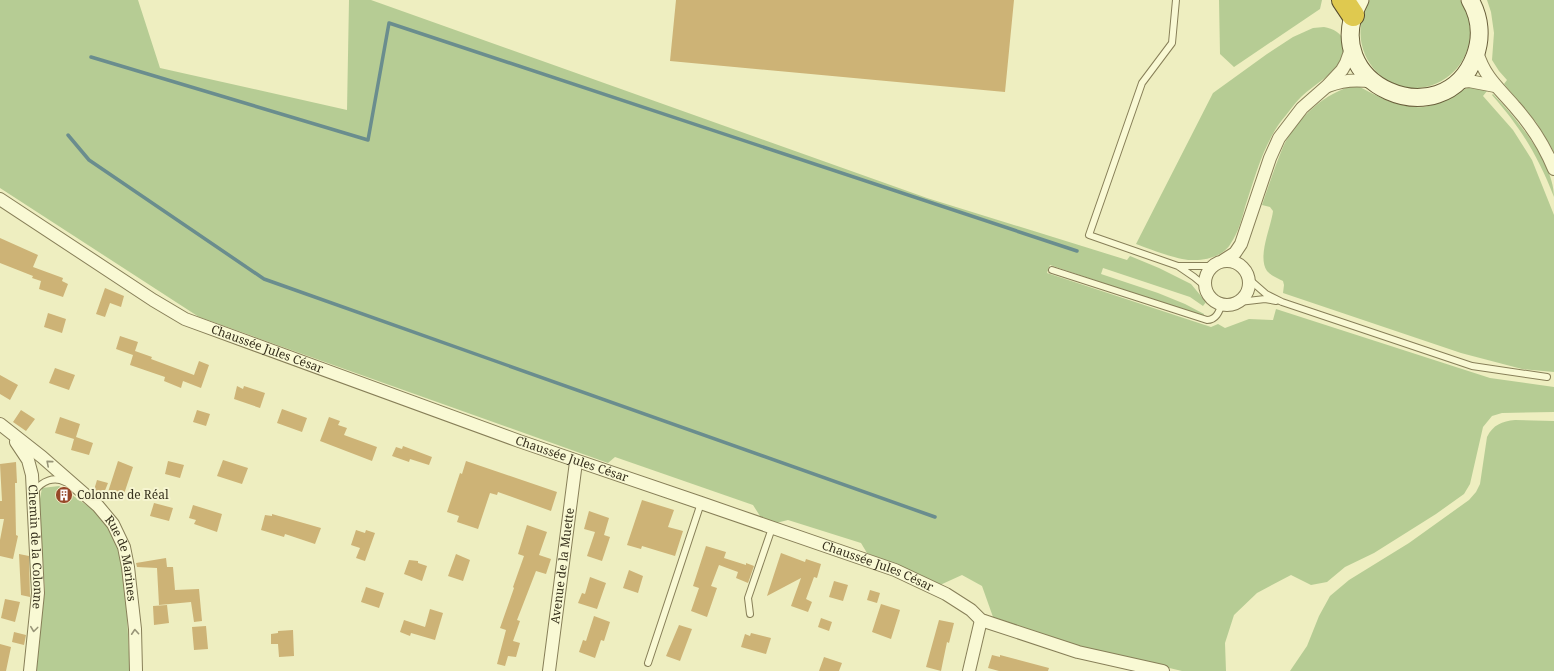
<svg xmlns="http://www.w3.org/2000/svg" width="1554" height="671" viewBox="0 0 1554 671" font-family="'Noto Serif',serif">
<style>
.green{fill:#b6cc94}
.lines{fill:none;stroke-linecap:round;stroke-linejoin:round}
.stream{stroke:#6a8d8e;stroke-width:3.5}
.building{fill:#cdb376}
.lane-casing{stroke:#877f58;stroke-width:8}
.street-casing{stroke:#877f58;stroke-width:14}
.secondary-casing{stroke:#695f3b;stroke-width:19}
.highway-casing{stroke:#554b2d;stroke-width:24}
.lane{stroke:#f9f9d4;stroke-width:6}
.street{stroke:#f9f9d4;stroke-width:12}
.secondary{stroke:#f9f9d4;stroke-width:17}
.highway{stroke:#dfc94f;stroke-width:22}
.oneway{stroke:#989578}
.labels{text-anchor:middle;stroke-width:4;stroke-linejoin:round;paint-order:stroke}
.street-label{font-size:12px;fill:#37311d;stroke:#f6f5d0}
.poi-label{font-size:12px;fill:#37311d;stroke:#f6f5d0;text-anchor:start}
</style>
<rect width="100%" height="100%" fill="#eeeec0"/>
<!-- green -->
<path class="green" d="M0,0H138L160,68L347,110L349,0H371L927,198L1127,260L1130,256L1159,268L1191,284L1206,302L1203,306L1190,297L1103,268L1101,274L1158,293L1185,304L1204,314V317L1050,265L1047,273L1211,327L1218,324L1225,328L1249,319L1273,320L1276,309L1490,378L1554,387V412L1502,413L1492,416L1483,427L1470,484L1464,494L1436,514L1374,553L1345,567L1327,582L1311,585L1291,575L1257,593L1234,615L1225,643L1226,671H1182L1085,648L993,617L982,586L962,575L940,585L867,553L861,543L788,520L776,523L760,516L753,505L615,457L608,463L199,317L0,188Z
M1219,0H1322L1320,9L1234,67L1220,54Z
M1370,0H1460C1469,12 1472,29 1469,44C1466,56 1460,67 1450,75C1400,115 1336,56 1370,0Z
M1487,0H1554V152L1536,122L1504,84L1507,80L1499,71L1492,60L1494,33L1491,12Z
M1324,27C1333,29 1342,32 1344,43C1348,67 1316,83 1301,97C1294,104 1288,113 1282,120C1263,145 1255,177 1245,207C1242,219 1238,233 1231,243C1224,256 1205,261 1191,260C1177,260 1150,249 1136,244L1213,93L1267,54L1293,37L1313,28Z
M1356,85C1375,95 1394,106 1416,107C1436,109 1451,93 1468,88C1474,87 1481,89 1487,91L1483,96L1513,130L1532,160L1554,215V372L1522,369L1461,353L1283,293L1284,285L1283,281C1278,278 1271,276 1267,271C1257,256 1271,228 1273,211L1270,207L1262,205C1269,185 1275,166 1283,147C1296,119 1325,92 1356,85Z
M1493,94C1516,118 1554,163 1554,197C1538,156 1521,128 1492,95Z
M1515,420L1554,421V671H1290L1307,646L1319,616L1330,596L1349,580L1409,543L1469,500L1476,492L1480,484L1487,437C1493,425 1502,421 1515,420Z
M59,486L108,520L124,562L130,671H37V654L45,590L39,504L42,488Z"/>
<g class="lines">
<!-- stream -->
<path class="stream" d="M91,57L368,140L389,23L1077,251
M68,135L89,160L264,279L935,517"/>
</g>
<!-- building -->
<path class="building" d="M676,0H1014L1005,92L670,61Z
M0,238L38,255L33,267L63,278L62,281L68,284L63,297L39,289L41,281L32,278L33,276L0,263Z
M105,288L124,296L121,307L110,303L105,317L96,314Z
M48,313L66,319L62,333L44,327Z
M120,336L138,342L135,351L152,357L151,359L194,375L199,361L209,365L201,388L183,381L181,388L164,381L165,377L130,365L133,355L116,349Z
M55,368L75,375L69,390L49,383Z
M0,375L18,385L10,400L0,394Z
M237,386L243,389L244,386L265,393L260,408L234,399Z
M282,409L307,418L302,432L277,423Z
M21,410L35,419L26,431L13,422Z
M197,410L210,414L206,426L193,422Z
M60,417L80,424L76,437L93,443L89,455L71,450L74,439L55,433Z
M329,417L340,421L338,425L347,428L344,435L377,447L372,461L320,441Z
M403,446L432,457L429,465L410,459L409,462L392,456L396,447L402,449Z
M223,460L248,468L242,484L217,476Z
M118,461L133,467L123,497L108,492Z
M168,461L184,465L180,478L165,474Z
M466,461L557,492L551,511L498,492L497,495L490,493L478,529L457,522L459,516L447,512L460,473L462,474Z
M16,462L17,483H15L16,535L18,536L13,559L0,556V540L4,519H0V501H2L0,464Z
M97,480L108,483L104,493L94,490Z
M642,500L674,510L668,527L683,531L675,556L642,546L641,549L627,545Z
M154,503L173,508L169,521L150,516Z
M193,505L222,514L217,532L194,524L196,520L189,518Z
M589,511L609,518L604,535L610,537L602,561L587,556L595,532L584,529Z
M272,514L321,528L315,544L285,534L284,537L261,530L265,515L272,516Z
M527,525L547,532L539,555L551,559L546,574L536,571L517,620L520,621L513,641L520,643L516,657L508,656L505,666L497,664L506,630L500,628L514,588L513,587L524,556L518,554Z
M356,530L365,533L366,530L375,533L365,561L356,558L360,548L351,545Z
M706,546L726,552L724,558L746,565V563L754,566L748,583L736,578L738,572L719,565L711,586L717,588L707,617L691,611L699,588L693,586Z
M781,553L805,562L806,559L821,564L817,578L814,577L806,599L812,602L808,612L791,606L801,578L767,596Z
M19,554L29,556L30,597L21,595Z
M456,554L470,560L463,581L448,576Z
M166,558L167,567H173L175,590L199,589L202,621L194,622L191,602L159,605L157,568L137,567L136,563Z
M409,560L418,561V563L427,566L422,581L404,574Z
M629,570L643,576L638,593L623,588Z
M590,577L606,583L597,609L578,603L582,593L585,594Z
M834,581L848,585L843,601L829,597Z
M366,587L384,593L379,608L361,602Z
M870,590L880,593L877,603L867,600Z
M5,599L20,602L15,622L1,618Z
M881,604L900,610L891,639L872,632Z
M167,605L169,623L154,625L153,606Z
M430,609L443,613L435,640L411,633L410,636L400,632L404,620L425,627Z
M594,616L610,622L604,641L601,640L595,658L579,652L583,640L586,641Z
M821,618L832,622L829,631L818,627Z
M939,620L954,623L949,643L947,642L941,671L926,667Z
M679,625L692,629L680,661L666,656Z
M206,626L208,649L194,650L192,627Z
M293,630L294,656L279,657L278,644H271V634L278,633V631Z
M14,632L26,635L24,645L12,642Z
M751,633L771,638L766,654L741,647L745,634L750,636Z
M0,644L11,647L6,671H0Z
M992,655L1000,657V655L1049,668L1048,671H999L988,668Z
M824,657L842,663L839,671H819Z"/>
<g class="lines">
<!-- lane casing -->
<g class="lane-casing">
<path id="lane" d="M1176,0L1172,43L1142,83L1089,235L1178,266L1194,277L1206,287
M1178,266H1212
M1052,270L1207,320C1216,320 1219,312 1222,304
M1250,280L1266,294L1282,302L1472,366L1547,377
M1239,302L1265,299L1276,301
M35,491C42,481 54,476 65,482
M750,614L748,598L772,528
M648,663L701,503"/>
</g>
<!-- street casing -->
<g class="street-casing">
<g id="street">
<path d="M1477,52C1485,78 1499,88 1515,107C1531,125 1545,147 1554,169"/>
<path d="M1455,83L1469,81L1495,86"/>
<path d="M1328,86C1343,80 1357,79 1373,82"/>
<path id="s1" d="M0,199L153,300L185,319L519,441L701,503L895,570L946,594L971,610L981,620L1078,652L1163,671"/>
<path d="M1224,260L1235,253L1241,244L1270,158L1279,138L1302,108L1327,86L1342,70L1346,63L1352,46"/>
<circle cx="1227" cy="283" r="22"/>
<path id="s2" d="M0,424L42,457L98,506L113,524L124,547L128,567L135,629L136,671"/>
<path id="s3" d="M16,442L28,460L32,475L38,593L30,671"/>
<path id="s4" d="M549,671L576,462"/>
<path d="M969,671L981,620"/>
</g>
</g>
<!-- secondary casing -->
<g class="secondary-casing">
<path id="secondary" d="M1360,0C1314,85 1444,139 1475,56C1482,37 1480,17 1470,0"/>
</g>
<!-- highway casing -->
<g class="highway-casing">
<path id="highway" d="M1343,0L1353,15"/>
</g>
<!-- lane -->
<use href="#lane" class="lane"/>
<!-- street -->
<use href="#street" class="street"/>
<!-- secondary -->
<use href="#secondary" class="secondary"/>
<!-- highway -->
<use href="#highway" class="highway"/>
</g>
<!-- one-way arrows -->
<defs><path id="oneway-chevron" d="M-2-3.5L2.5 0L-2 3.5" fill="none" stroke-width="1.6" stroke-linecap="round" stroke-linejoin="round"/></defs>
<g class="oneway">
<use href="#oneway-chevron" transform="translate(49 463) rotate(-139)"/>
<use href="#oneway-chevron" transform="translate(34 629) rotate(97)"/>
<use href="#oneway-chevron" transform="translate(135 632) rotate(-94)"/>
</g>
<!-- icons -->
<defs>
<g id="building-disc" transform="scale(0.9)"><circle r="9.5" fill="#974728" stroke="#f6f5d0"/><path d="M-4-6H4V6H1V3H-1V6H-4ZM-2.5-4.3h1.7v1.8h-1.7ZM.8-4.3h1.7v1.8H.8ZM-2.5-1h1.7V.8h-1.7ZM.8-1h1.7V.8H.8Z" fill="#fff"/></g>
</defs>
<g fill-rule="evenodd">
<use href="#building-disc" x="64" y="495"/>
</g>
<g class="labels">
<!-- street labels -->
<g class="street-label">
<text dy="4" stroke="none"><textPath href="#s1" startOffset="308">Chaussée Jules César</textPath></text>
<text dy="4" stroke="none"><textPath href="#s1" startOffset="632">Chaussée Jules César</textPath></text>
<text dy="4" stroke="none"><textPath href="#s3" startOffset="109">Chemin de la Colonne</textPath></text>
<text dy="4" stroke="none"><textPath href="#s2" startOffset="187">Rue de Marines</textPath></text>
<text dy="4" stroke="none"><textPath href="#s4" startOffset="106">Avenue de la Muette</textPath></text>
<text dy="4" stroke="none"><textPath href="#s1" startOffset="956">Chaussée Jules César</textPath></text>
</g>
<!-- poi labels -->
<g class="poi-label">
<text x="77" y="499">Colonne de Réal</text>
</g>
</g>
</svg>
